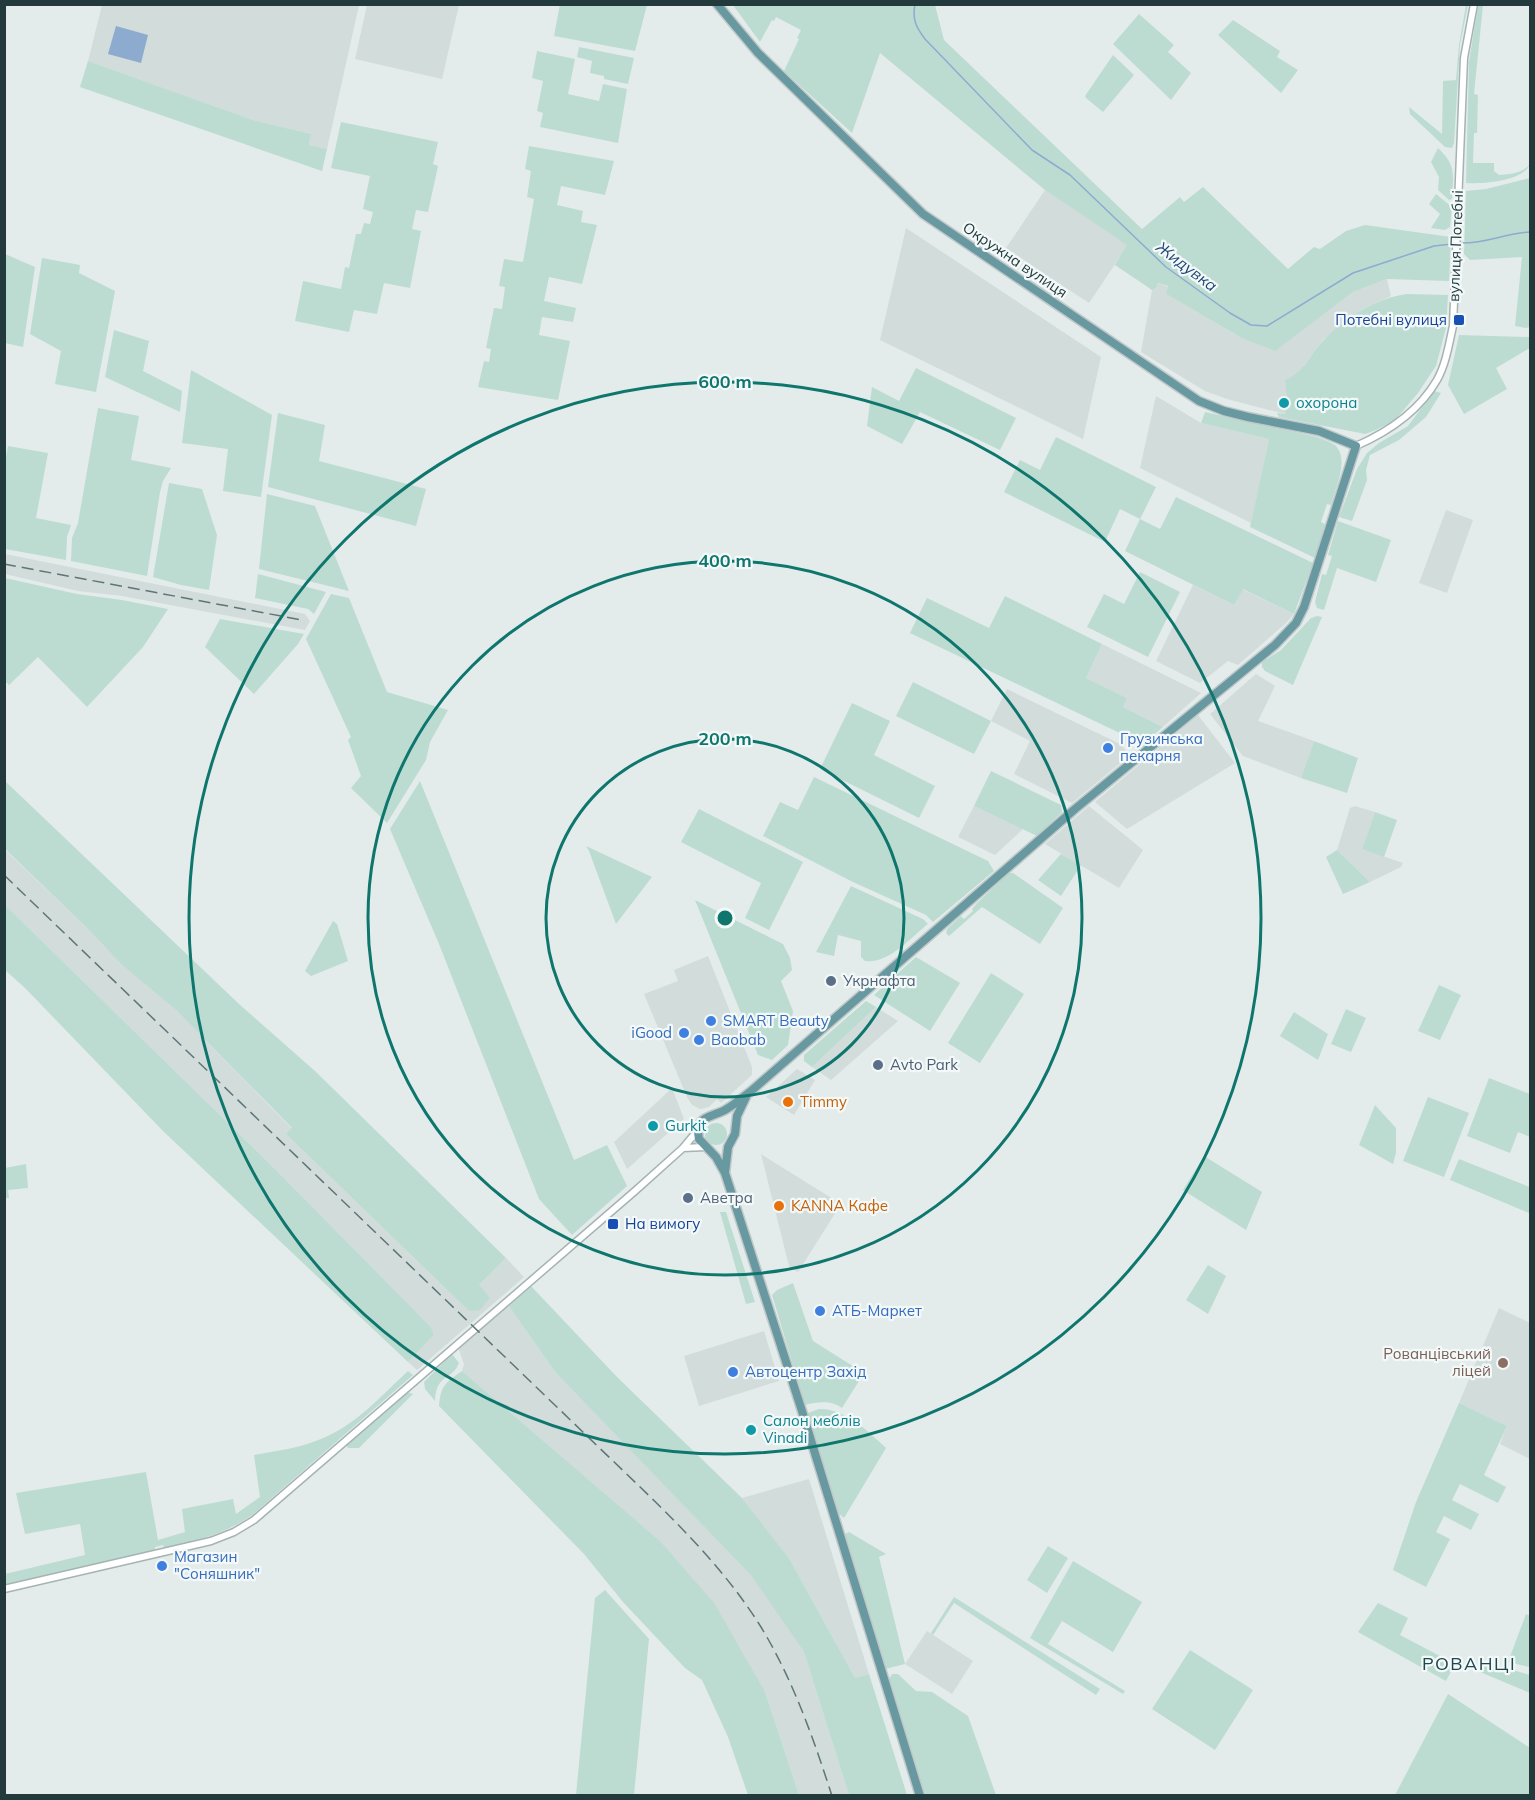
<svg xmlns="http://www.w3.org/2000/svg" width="1535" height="1800" viewBox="0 0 1535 1800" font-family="Mulish,sans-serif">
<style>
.built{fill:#d1dcdb}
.green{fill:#bcdcd1}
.water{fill:#8dabcf}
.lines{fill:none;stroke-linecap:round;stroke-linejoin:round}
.stream{stroke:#8dabcf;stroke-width:1.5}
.minor-casing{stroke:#a6b3b3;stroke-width:9}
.major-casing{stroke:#c1c8c9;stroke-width:11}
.minor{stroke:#fff;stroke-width:6}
.major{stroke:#6999a0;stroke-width:8}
.rail{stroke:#5e7578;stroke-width:1.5;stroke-dasharray:12 6;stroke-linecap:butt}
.ring{fill:none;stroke:#0f766e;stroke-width:3}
.transit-dot{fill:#1a4fb4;stroke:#f3f9f8;stroke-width:2}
.culture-dot{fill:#0f9aa8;stroke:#f3f9f8;stroke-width:2}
.shop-dot{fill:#3f7fe0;stroke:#f3f9f8;stroke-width:2}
.service-dot{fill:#5c6f8a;stroke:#f3f9f8;stroke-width:2}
.food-dot{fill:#e8710a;stroke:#f3f9f8;stroke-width:2}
.education-dot{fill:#8d6e63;stroke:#f3f9f8;stroke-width:2}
.labels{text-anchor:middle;stroke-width:4.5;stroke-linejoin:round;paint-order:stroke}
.street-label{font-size:15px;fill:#233a3d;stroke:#f3f9f8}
.transit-label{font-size:15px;fill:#164399;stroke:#f3f9f8;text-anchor:end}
.culture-label{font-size:15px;fill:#0d838f;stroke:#f3f9f8;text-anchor:start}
.shop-label{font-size:15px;fill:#366cbe;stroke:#f3f9f8;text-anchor:start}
.service-label{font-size:15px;fill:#4e5e75;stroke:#f3f9f8;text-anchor:start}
.food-label{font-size:15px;fill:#c56008;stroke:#f3f9f8;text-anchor:start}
.education-label{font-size:15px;fill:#785e54;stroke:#f3f9f8;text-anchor:end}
.water-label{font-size:16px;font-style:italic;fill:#1f4676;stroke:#f3f9f8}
.quarter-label{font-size:18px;letter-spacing:1.5px;fill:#20474e;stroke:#f3f9f8}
.centre{fill:#0f766e;stroke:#f3f9f8;stroke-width:3}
.ring-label{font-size:18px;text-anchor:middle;font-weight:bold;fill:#0f766e;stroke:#f3f9f8;stroke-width:4.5;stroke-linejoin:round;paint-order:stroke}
</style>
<rect width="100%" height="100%" fill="#e3eceb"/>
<!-- built -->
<path class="built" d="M102,5H359L327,149L309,145L311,134L253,120L88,61Z
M367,5H459L442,79L355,59Z
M1045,190L1128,245L1089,303L1006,248Z
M906,228L1101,357L1083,439L880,340Z
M1387,279L1391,296L1365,308L1323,340L1295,377L1285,380L1287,400L1285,414L1227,399L1205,391L1141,352L1152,290L1156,288L1158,283L1168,287L1166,294L1242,338L1278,348L1353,292Z
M1156,396L1201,423L1269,439L1251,523L1140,468Z
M1446,510L1473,520L1447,593L1419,583Z
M5,554L305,614L310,621L305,630L122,596L78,591L5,574Z
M1193,585L1234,605L1242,589L1294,614L1286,623L1238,665L1228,661L1200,683L1156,661Z
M1102,644L1201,693L1163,727L1123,707L1127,698L1086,678Z
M1256,674L1275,686L1258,721L1314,741L1301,778L1243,756L1210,714Z
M1007,689L1120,744L1130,755L1072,803L1014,774L1030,741L991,721Z
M1198,715L1235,763L1127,829L1095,802Z
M974,806L1023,829L995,855L958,837Z
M1089,806L1143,850L1119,888L1045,844Z
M1355,806L1375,812L1362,849L1403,863L1401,867L1370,882L1337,850L1350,808Z
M4,849L86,927L122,965L176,1010L292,1129L286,1134L469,1311L490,1298L478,1286L506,1258L524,1277L417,1370L408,1362L434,1335L431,1327L269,1163L5,905Z
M708,956L752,1067V1075L721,1103L717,1099L709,1107L700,1109L692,1105L687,1097L644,994L678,981L674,970Z
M876,1007L898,1021L831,1080L812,1067Z
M797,1069L815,1080L794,1115L766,1097Z
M672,1088L684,1119L627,1169L614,1142Z
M761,1154L841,1204L798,1272L789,1266Z
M508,1305L556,1373L751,1574L804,1652L849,1795H799L765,1692L659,1540L462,1371L464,1364L458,1347Z
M1499,1308L1530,1323V1459L1500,1444L1507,1426L1459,1403Z
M764,1331L779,1381L699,1406L684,1356Z
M809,1479L869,1674L855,1678L789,1558L742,1498Z
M927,1631L973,1661L952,1694L905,1664Z"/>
<!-- green -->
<path class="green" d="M560,4L647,5L635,51L554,36Z
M733,5H935L944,40L1142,229L1180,197L1184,202L1203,187L1288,269L1314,247L1320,249L1346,231L1365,225L1451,237L1449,281L1387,279L1353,292L1275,351L1242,338L1166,294L1168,286L1158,283L1156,288L1152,290L1115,265L1127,245L1045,190L880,53L852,133L784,71L799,39L797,38L801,30L776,17L774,21L772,20L760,42Z
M1466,5H1468L1460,45L1454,143L1452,148L1445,147L1410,114L1409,107L1442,134L1443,81L1456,80L1459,45Z
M1478,5H1483L1474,94L1478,95L1477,133H1474L1473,163H1494V171L1499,175C1511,174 1523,173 1530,164C1524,181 1482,184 1466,183L1469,62Z
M1139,14L1174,45L1168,52L1191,73L1171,100L1113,44Z
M1233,20L1280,51L1277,57L1298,70L1281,93L1218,35Z
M579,47L634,58L628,84L604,79V76L590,73L592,61L577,57Z
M537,51L575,59L568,94L599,101L603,84L627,89L618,143L540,127L543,113L537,111L543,81L532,78Z
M1113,55L1134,75L1103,112L1086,98L1085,96Z
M88,61L253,120L311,134L309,145L327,149L322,171L80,87Z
M341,122L438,142L433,164L438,166L428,212L416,210L412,229L421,231L410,288L384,283L377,314L354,310L349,332L295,321L303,281L341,289L345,267L349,268L356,234H361L364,223L370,224L373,212L363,209L370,176L331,168Z
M529,146L614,161L605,195L561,186L557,205L583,211L581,222L597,225L582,284L549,277L544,301L576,308L573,322L542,317L539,335L570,341L558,400L478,387L484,361L489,362L491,349L486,348L494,308L502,309L505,287L499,286L504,259L523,262L534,199L527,197L531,171L525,169Z
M1438,148C1457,166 1453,175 1452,199L1449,200L1438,190L1439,177L1431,162Z
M1530,178V327L1526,328L1515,326L1522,257L1470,260L1464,254L1466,191L1486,189Z
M1436,194L1452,207L1450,227L1445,230L1431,228L1440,214L1429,204Z
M5,254L35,267L23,347L5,343Z
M42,258L80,265L79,273L115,291L96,392L55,384L61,351L30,334Z
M1407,294L1448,295L1446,328L1436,366L1418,393L1396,419L1376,430L1365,434L1279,417L1277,413L1285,414L1287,400L1285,380C1303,374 1310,354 1323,341C1345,318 1376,298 1407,294Z
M114,330L149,341L143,371L182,391L180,412L105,377Z
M1459,335L1530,337V348L1496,368L1507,389L1464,414L1448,385Z
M916,368L1016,418L1000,450L920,412L902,444L867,426L872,387L899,401Z
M191,370L272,415L261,497L223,491L228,449L182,443Z
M1434,391L1441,393L1426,417L1399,440L1370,455L1366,470L1367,480L1352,521L1339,517L1357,469L1367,453L1379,443L1408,426Z
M98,408L139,416L131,460L171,468L163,481L160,492L147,576L71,561L72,538L78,523Z
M1205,412L1317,437C1322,439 1331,442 1335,445C1350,459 1335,489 1331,505L1327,504L1321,522L1325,524L1315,558L1250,527L1269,439L1201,423Z
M278,413L325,425L319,461L426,489L416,526L268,487Z
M1056,437L1156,487L1140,519L1120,509L1105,542L1004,492L1020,460L1040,470Z
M8,446L48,453L36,518L71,525L67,537L66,560L5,549L4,467Z
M169,483L202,489L217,535L209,590L181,585L153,577Z
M267,494L315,506L349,591L259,569Z
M1176,497L1313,563L1294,614L1243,589L1234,605L1125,551L1140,519L1160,529Z
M1338,521L1391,540L1376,582L1337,568L1324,610L1317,608L1315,602L1322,574L1326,575L1332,556L1328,555Z
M1140,572L1180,592L1148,657L1087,627L1104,594L1124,604Z
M258,574L326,592L314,614L308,609L255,598Z
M5,578L77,594L122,600L168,609L143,647L87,707L38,657L9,685L5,681Z
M331,594L349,598L387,692L448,710L430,742L426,760L387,823L351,788L361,776L348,740L351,737L306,639Z
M1005,596L1102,644L1086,678L1127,698L1123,707L1163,727L1137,749L1126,736L910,633L927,598L989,628Z
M1317,616L1322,617L1293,685L1265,671L1262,667V662L1281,650L1311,618Z
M220,619L304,634L298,644L254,694L205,647Z
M913,682L991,721L974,754L896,716Z
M852,703L890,721L874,755L935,786L919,818L820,769Z
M1314,741L1358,758L1347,793L1301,778Z
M991,771L1061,805L1062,812L1037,836L974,806Z
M814,777L988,861L994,871L933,922L926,915L853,882L763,836L780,802L798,810Z
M5,781L239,1004L315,1071L506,1258L479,1285L490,1298L480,1310L469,1311L286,1134L292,1128L176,1010L122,965L86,927L5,849Z
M420,781L574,1160L607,1145L627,1186L572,1235L539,1199L439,944L390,829Z
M699,809L803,862L769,930L745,918L761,883L681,842Z
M1375,812L1397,820L1384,857L1362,849Z
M586,846L652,877L616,924L589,851Z
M1337,850L1370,882L1343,894L1326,857Z
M1061,854L1081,865L1061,896L1038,880Z
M1009,873H1013L1063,908L1040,944L982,907L949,936L946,933L947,929L961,916L964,919L973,911L972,909L977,903Z
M851,886L923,919L928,924C910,938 889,964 865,961L861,957V941L838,935L834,956L816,952Z
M695,900L783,944L790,958L792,970L781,981L793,1011L788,1045L772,1060L758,1055Z
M5,905L269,1163L431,1327L434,1335L408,1362L164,1132L25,988L5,970Z
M333,921L337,924L348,961L311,976L305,971Z
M916,957L960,983L930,1031L874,995Z
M991,973L1024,994L980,1063L948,1043Z
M1439,985L1461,995L1440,1040L1418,1031Z
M866,1001L876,1007L812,1067L804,1061V1055Z
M1346,1009L1366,1018L1351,1052L1331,1044Z
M1294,1012L1328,1034L1318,1060L1280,1036Z
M1489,1078L1530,1094L1529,1105L1530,1106V1137L1518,1132L1510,1153L1467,1136Z
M1428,1097L1469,1113L1444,1177L1403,1161Z
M1375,1105L1396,1128V1153L1393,1164L1359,1145Z
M705 1134a11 11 0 1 1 22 0a11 11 0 1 1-22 0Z
M1204,1156L1262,1192L1246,1230L1183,1190Z
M1459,1159L1530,1187L1529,1213L1450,1180Z
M26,1164L28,1188L8,1190L9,1198H5V1168Z
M720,1212H726L755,1302L746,1304Z
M1208,1265L1226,1276L1208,1314L1186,1300Z
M793,1283L813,1341L864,1373L842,1408C831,1400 818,1402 805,1405L772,1295L777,1290Z
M531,1286L617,1377L742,1498L789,1558L855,1678L869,1674L907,1795H849L804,1652L751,1575L556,1373L508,1305Z
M452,1354L459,1363C452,1381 436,1373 435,1401L425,1389L424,1382Z
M408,1371L413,1375L251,1516C224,1534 196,1541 164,1548L163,1545L155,1547V1551L5,1585V1574L85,1555L80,1524L25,1534L16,1493L146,1472L158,1540L185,1532L182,1509L233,1499L236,1514L260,1497L254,1455C276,1451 300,1448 321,1439C356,1425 381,1396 408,1371Z
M462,1371L659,1540L714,1603L765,1692L799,1795H748L728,1737L702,1680L685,1668L623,1602L584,1554L439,1406C441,1385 445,1383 462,1371Z
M407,1392L413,1394L359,1448H348L346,1445Z
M1459,1403L1507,1426L1484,1475L1506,1487L1498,1503L1460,1484L1452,1500L1479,1514L1471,1530L1444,1516L1436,1532L1450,1539L1426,1587L1393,1570L1416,1502Z
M819,1409C844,1408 868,1431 886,1448L844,1518L838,1513L808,1413Z
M849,1532L886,1554L879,1557L905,1664L885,1669L847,1549L849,1548L845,1534Z
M1048,1546L1068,1558L1047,1593L1027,1580Z
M1073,1561L1142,1602L1113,1652L1062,1621L1048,1644L1125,1691L1123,1694L1030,1638Z
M605,1590L649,1639L634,1795H576L595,1598Z
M954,1597L1100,1689L1096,1695L954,1603L933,1635L931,1633Z
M1378,1603L1408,1618L1400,1635L1455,1664L1446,1681L1358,1632Z
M1526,1614L1530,1616L1529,1667L1508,1662Z
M1190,1650L1253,1690L1215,1750L1152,1709Z
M1484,1662L1530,1675V1693L1480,1672Z
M892,1674H898L916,1691L932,1692L968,1716L996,1795H925L889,1679Z
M1448,1694L1530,1748V1795H1395Z"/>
<!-- water -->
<path class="water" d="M116,26L148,35L141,63L108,54Z"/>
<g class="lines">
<!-- stream -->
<path class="stream" d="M915,4C912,20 916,27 925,39L1032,150L1070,175L1166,267L1230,313L1251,325L1267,326L1353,273L1434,246L1452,244
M1460,243C1485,244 1506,233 1530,232"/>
<!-- minor casing -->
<g class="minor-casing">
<path id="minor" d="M1356,446C1388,432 1419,411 1437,380C1446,364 1449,344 1453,326L1464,58L1474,4
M683,1148L705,1147
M4,1589L211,1541L234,1532L254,1520L635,1191L683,1148L698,1130"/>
</g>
<!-- major casing -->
<g class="major-casing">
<path id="major" d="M717,4L758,53L923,214L1199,401L1224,411L1248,417L1319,431L1356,446L1304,607L1296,623L1275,645L1075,809L750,1092C742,1098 734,1105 725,1110C710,1118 694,1116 699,1139L716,1157L725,1173L802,1411L920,1796
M725,1173L728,1147L735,1134L737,1116L746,1097"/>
</g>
<!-- minor -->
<use href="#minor" class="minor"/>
<!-- major -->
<use href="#major" class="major"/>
<!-- rail -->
<path class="rail" d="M4,564L302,620
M4,875L612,1460C666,1512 721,1563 761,1627C793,1680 813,1737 832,1796"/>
</g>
<!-- distance rings -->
<g class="ring">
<circle cx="725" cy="918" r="179"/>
<circle cx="725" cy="918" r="357"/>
<circle cx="725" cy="918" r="536"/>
</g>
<!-- markers -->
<g class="transit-dot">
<rect x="1453" y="314" width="12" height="12" rx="3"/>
<rect x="607" y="1218" width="12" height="12" rx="3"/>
</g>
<g class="culture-dot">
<circle cx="1284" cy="403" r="6"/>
<circle cx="653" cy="1126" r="6"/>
<circle cx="751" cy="1430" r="6"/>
</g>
<g class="shop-dot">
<circle cx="1108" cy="748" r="6"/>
<circle cx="711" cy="1021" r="6"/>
<circle cx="684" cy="1033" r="6"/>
<circle cx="699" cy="1040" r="6"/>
<circle cx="820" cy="1311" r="6"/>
<circle cx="733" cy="1372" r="6"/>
<circle cx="162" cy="1566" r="6"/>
</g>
<g class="service-dot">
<circle cx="831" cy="981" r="6"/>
<circle cx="878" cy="1065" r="6"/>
<circle cx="688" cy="1198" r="6"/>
</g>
<g class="food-dot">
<circle cx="788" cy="1102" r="6"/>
<circle cx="779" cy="1206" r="6"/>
</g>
<circle class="education-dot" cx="1503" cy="1363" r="6"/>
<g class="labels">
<!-- street labels -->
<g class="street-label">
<text transform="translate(1456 246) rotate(-88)" y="5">вулиця Потебні</text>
<text transform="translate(1015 260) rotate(34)" y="5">Окружна вулиця</text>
</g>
<!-- transit labels -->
<g class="transit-label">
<text x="1447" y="325">Потебні вулиця</text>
<text x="625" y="1229" text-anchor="start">На вимогу</text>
</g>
<!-- culture labels -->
<g class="culture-label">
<text x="1296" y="408">охорона</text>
<text x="665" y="1131">Gurkit</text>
<text x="763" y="1426">Салон меблів<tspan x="763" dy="17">Vinadi</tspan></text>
</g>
<!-- shop labels -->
<g class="shop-label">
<text x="1120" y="744">Грузинська<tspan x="1120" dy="17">пекарня</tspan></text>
<text x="723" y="1026">SMART Beauty</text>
<text x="672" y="1038" text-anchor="end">iGood</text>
<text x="711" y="1045">Baobab</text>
<text x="832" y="1316">АТБ-Маркет</text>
<text x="745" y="1377">Автоцентр Захід</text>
<text x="174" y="1562">Магазин<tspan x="174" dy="17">"Соняшник"</tspan></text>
</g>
<!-- service labels -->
<g class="service-label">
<text x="843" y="986">Укрнафта</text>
<text x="890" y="1070">Avto Park</text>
<text x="700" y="1203">Аветра</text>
</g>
<!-- food labels -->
<g class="food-label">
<text x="800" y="1107">Timmy</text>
<text x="791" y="1211">KANNA Кафе</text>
</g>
<!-- education labels -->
<g class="education-label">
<text x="1491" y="1359">Рованцівський<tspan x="1491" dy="17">ліцей</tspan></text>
</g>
<!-- water labels -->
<g class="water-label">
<text transform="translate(1187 266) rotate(37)" y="6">Жидувка</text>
</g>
<!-- quarter labels -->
<g class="quarter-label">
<text x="1469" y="1670">РОВАНЦІ</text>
</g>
</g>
<circle cx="725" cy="918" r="9" class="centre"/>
<g class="ring-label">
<text x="725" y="388">600 m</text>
<text x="725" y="567">400 m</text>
<text x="725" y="745">200 m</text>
</g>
<!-- border -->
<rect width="1535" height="1800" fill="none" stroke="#233a3d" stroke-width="12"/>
</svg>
